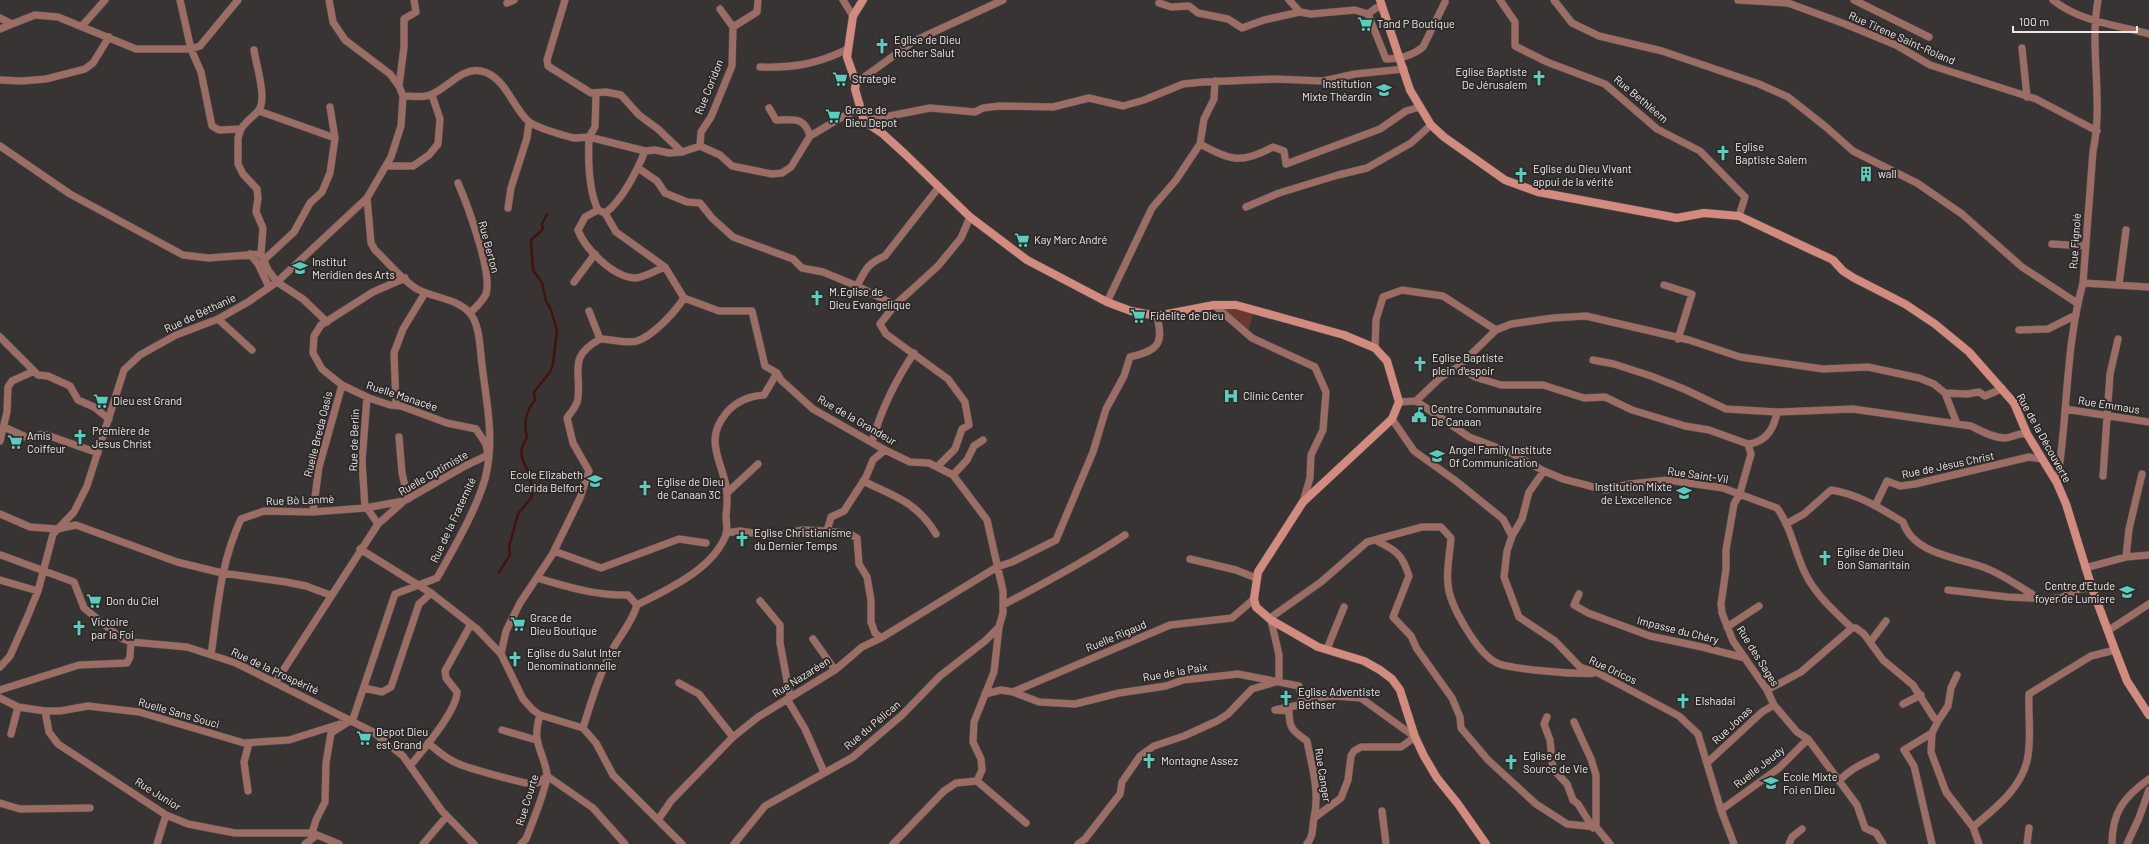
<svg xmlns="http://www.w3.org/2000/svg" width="2149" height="844" viewBox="0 0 2149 844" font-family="Barlow,sans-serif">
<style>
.green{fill:#6b3830}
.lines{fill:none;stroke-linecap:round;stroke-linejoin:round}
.stream{stroke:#43130e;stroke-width:2.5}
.street-casing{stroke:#545150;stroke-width:8}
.secondary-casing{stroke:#545150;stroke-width:9}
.street{stroke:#9b6d65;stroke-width:7}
.secondary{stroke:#d48b7f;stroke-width:8}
.labels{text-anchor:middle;stroke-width:4;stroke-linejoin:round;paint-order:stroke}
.poi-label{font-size:11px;fill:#eae7e6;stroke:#2e2a29;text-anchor:start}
.street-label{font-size:11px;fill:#eae7e6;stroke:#2e2a29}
</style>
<rect width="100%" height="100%" fill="#383433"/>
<!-- green -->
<path class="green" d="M1222,308L1256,312L1252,317L1249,330Z"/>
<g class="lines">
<!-- stream -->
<path class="stream" d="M499,572L510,555L509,547L518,514L532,497C531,490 532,477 528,471C521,458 518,451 527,438C524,423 525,412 535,400L534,392L550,372L553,364L557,330L551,310L546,301L542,283L533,270L531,240L543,229L542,224L547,214"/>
<!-- street casing -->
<g class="street-casing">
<path id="street" d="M180,0L191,49L201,72L212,126L219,130L241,129L238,138V164L243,174L257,189L258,198L256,212L263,228L261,254
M565,0L547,60L548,66L591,93L606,92L621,95L639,115L658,129L682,152
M843,0L853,16
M1289,0L1300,12L1311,14L1355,10L1368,14
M1500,0L1515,22V46L1547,62L1605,84L1657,129L1700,151L1745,197L1739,216
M1554,0L1572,23L1599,36L1662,51L1759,84L1788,97L1826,127L1853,151L1917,183L1962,214L2022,267L2077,303
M1738,0L1788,3L1845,24L1896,45L1930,65L2036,99L2097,131
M1854,0L1929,37
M2053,0C2080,22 2117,25 2149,34
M507,3L514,0
M1159,3L1171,7L1189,6L1198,13L1228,19L1242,28L1264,20L1300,12
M1382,7L1376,8L1368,14L1386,59C1400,59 1412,56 1423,47L1445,2
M720,9L733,27L732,66L711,117L701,132L700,146L720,155L732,166L772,174L782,173L791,167L810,136L844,116L859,110L860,104
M0,18L12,24L0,29
M12,24L35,15L58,17L136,49H191L200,46L238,0
M82,26L105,0
M733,27L757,12L758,0
M2022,48L2027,97
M760,67C794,68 817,64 848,49
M0,80L22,81L46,79L85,69L93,63L109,37
M856,83L914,41L1003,0
M399,86L404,47V19L416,12L414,0
M596,94L595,127L589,137L645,151L655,150L669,153L682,152L700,146
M403,96C412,96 422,98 430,95C447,89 461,67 481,71C505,76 512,106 528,121C534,127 565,136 574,138C579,138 584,137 589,137C588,160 588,189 598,210L605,213L616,232L665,267L684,298L719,311H752L765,366L777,373L781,380L813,409L885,450L910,462L929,463L953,475L987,520L1003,591V613L999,627L994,672L974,722L973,742L981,759L982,770L977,781L1026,823
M330,107L335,138
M769,108L776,120C794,120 804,116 810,136
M259,111L335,138L330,173L322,192L310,203L294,232L265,259
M864,121L930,108L975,112L983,108L999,106L1053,107L1089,98L1123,106L1144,100L1183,84L1203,82L1275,79L1323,81L1355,74L1404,69
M241,129C246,121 252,118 258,111C268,100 256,65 254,50
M1200,144L1204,119L1214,99L1215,81
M0,146L70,194L183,255L209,258L261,254L268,270L277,282L303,299L327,322
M386,166H413L429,155L438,144L440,119L432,95
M638,168L657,181L665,193L687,202L700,203L712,218L733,237L793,259L802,268L823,272L857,286L895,305L938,266L961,238L970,217
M458,183C467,204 493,273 486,294C483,301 476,307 470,313
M1246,207L1279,193L1338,175L1367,168L1411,143L1431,125
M508,208L511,188L527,138L529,122
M598,210L585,217L578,230C585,249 614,278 636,278C645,277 656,270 665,267
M605,213C622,201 637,171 645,151
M2052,244L2086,246
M250,254L258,264L269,287
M574,282L595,254
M2083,283L2149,287
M2119,284L2126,230
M1664,285L1692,294L1678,339
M857,286C865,270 868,263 885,256L939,187
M1107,302L1152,208L1176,180L1200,144C1232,161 1241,164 1273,147L1284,151L1286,164L1380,129L1406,111L1420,107
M895,305L880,324L886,334L948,379L965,402L969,425L962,429L955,449L938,466
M1214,305L1252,338L1315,367L1326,392L1323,430L1311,455L1310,478L1303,502
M589,311L600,339
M218,319L252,350
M2019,330L2048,329L2076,315
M0,337L38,375L48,376L70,386L78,400L94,407L109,419
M1375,348L1376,320L1383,297L1402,290L1443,296L1496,330
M1593,360L1614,364L1651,376L1684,389L1726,409L1777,412L1853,409L1971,426C1981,431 1993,438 2005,438C2013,438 2018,432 2027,434
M1458,367L1475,377L1501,385H1543L1584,398L1605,397L1632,410L1685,426L1709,430L1748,444
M1945,393L1957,424
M1416,401L1469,437L1509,452L1544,471L1563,479L1605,490L1630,484L1668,480L1723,488L1777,508C1792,528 1795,554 1806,575C1816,595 1836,613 1852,628H1856L1864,634L1883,660L1913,685L1934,718L1938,721L1932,733L1931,752L1946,792L1973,827L1979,844
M1399,402L1416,401L1440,378L1458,367L1496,330L1511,324L1553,318L1586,316L1689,340L1740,357L1823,369L1868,367L1919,378L1934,384L1945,393L1967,394L1979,392L1985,396L1999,390V386L2002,388
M396,405L394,353L403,329L425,293
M2065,409L2149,422
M1777,412C1774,429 1766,442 1748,444L1751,454L1740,493L1734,504L1726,550V569L1721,604L1722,613L1733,641L1767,690L1774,705L1797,732L1808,739L1857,805L1865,828L1876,833L1883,844
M1392,419L1414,451L1456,481L1503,519L1512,536
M4,427L28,438L44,434L98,453
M399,437L402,473L408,499
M0,441L7,412L8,387L12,381L34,371
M872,442C881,410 895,381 914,353
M1544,471L1529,492L1522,519L1512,536L1507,551L1504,577L1519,617L1555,641L1580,667L1598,673L1679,716L1698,734L1721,810L1734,844
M953,475L967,460L974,446L983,440
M2103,476L2110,374L2118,339
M863,481C894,496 917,502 936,534
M2057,483C2068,417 2065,348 2083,283L2093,151C2104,101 2089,50 2098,0
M727,493L758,464
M1875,506L1887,481L1900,486L1915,484L2029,457L2041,459
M365,508L362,461L367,397
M367,508L378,524
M313,512L319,467L342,385
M0,514L30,527L57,529L76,525L177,562L222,573L286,582L306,586L330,595
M1786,524L1804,514L1831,490C1858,494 1880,508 1903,522C1913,553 1954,557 1980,566C1999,572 2015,584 2032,594V598
M827,531L850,534L857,538L859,564L867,577L871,600V622L875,633L881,638
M726,533L740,531L765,535L781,534L803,530L827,531L831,517L844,511L866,477L873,460L885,450
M1375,540C1395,550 1402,553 1409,576L1393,617L1411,636L1417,649L1452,698L1460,717L1461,728L1488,760L1536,804L1567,824L1596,827L1610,844
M360,549L431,593L477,629L501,654L523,699L533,710L540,715L583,728L596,743L613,775L682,844
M554,551L601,568L679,539L706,543
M1,555L74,582L84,608L121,638L131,642L187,647L236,663L373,732L403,756L442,811L474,844
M2126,557L2129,529L2142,474
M1190,559L1236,570L1256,578
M2085,568L2126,557L2149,555
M537,578C568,587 596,596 628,595L637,605
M0,580L38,591
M1948,590L2008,597L2046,599L2061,598L2079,589L2092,588
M1579,594L1574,605L1588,613L1650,636L1702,647L1745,658
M760,601L780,625V643L790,697
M1003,605C1045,583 1086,561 1125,535
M1270,618L1321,582L1367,542L1422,527H1441L1451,538C1450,553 1446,570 1448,584C1449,605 1478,654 1497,663C1509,669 1579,675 1594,673
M1727,627L1759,606
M2109,630L2149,604
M813,639L835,670
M1871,641L1886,621
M1327,649L1344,607
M501,654L506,631L520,603L552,555L580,498L589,471L573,443L567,418C571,412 578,405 578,398C581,370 568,357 600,339C609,339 629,344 637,341C653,336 675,312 684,298
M211,655C218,606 220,564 241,519L264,511L313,512L365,508L404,501
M0,667L10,656L27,618L38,591L53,534L74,512L87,486L124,370L140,355L176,335L218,319L248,302L277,282L367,198L391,157L401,126L403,96L399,86L390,74L345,40L333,22L329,0
M275,683L378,524L404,501L465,466L488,455L486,444L476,429L447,423L401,406L390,405L369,398L342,385L322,369L313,353L314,336L321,325L373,292L405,278
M679,683L699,694L733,737
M364,688L382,692L391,687L419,604L431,593
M0,690L79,665L127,663L130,657L131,642
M1767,690L1801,672L1852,628
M1013,692L1039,702L1075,704L1119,693L1166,686L1183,680L1238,674L1299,686L1302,699L1334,696L1361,698L1415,737L1401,747H1361L1354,751L1351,756L1348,780L1341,798L1314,818
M985,694L1001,690L1013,692L1170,625L1232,618L1254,599
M0,698L18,707L45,711H60L88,706L139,712L244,743L289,740L340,724
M787,699L805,729L824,772
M1302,699L1299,705L1275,710L1289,711C1289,729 1293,731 1307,741C1312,767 1320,792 1314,818C1312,828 1314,835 1307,844
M1903,704L1921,695
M45,711L49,732L58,744L166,815L188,824L235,833H312L339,844
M1547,717L1544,724L1550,740L1553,769L1567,784L1573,800L1578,804L1593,828
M1938,721L1948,706L1951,688L1957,675
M1574,722L1591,759L1596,775V827
M583,728C591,702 599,676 611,652C620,635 632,623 637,605C668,589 712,570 726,535C728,529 726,522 726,516C727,507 728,496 726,486C720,457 704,439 727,412C737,401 749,396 764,395L777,373
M502,730L536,740
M11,734L18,707
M428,743C438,751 447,760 459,764C468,768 528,785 534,784C540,783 543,779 547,776L593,808L625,844
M1707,763L1762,712L1774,705
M410,766C422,751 457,711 457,692L446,678L445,671L471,624
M1839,781C1851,768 1861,765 1876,757
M248,791L244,762L249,743
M0,803L20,809L90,808
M1721,810L1779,768L1808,739
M1382,811L1386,844
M658,820L671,801L733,737L758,717L835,670L862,647L881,638L997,567L1012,562L1056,540L1093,452L1106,409L1124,376L1130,357C1158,350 1164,345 1157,316
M1973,827C1994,809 2020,790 2027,761C2032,740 2028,716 2029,694L2091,656L2115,650
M157,844L166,815
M305,844L313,838L312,833L316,820L325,802L326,763L331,733L353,719L395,594L437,578C453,550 482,500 487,470C494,435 486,399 482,365C480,350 480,323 469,312C455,298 434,298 417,289C402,280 388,262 375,250L371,243L367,198
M423,844L447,816
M521,844L526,839C531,826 548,785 547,774C543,749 531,744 540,715
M734,844L765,806L853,757L902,715L940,676L985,641L999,627
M893,844L944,791L956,783L977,781
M1078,844L1085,839L1120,794L1122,782L1140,756L1154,746L1184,736L1217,721L1228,714L1252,689L1279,681V655L1271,620
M1789,844L1792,837L1802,829
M1932,844L1914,766L1904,750L1932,733
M2027,844L2029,828
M2112,844C2112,812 2124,797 2149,779
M2127,844L2139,818L2149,790"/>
</g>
<!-- secondary casing -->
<g class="secondary-casing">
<path id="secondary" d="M863,0L853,16L847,57L856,83L855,89L864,121L883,134L905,154L970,217L1027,260L1107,302L1131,311L1157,316L1214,305H1236L1344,335L1375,348L1387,361L1399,402L1392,419L1303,502L1258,572L1254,599L1256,607L1271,620L1318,647L1364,661L1380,670L1392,679L1400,690L1415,737L1424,756L1437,778L1458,804L1486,844
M1380,0L1410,90L1431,125L1444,137L1505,180L1538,192L1677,218L1704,213L1739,216L1833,260L1843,271L1854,278L1905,304L1935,324L1969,352L2014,403L2027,434L2057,483L2066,504L2092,588L2115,650L2127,681L2149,715"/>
</g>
<!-- street -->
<use href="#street" class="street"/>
<!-- secondary -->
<use href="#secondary" class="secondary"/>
</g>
<!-- icons -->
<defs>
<g id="supermarket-bare" transform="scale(1.2)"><path d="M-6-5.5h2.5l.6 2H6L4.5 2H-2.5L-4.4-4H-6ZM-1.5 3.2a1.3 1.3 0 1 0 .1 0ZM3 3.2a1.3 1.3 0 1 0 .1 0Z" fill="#5acebd" stroke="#2e2a29" stroke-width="2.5" paint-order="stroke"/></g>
<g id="church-bare" transform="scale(1.2)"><path d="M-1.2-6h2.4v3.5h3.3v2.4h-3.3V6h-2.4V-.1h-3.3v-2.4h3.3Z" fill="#5acebd" stroke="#2e2a29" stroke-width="2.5" paint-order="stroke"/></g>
<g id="school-bare" transform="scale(1.2)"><path d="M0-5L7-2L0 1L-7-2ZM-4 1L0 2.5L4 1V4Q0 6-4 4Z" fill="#5acebd" stroke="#2e2a29" stroke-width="2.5" paint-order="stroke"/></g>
<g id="building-bare" transform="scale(1.2)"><path d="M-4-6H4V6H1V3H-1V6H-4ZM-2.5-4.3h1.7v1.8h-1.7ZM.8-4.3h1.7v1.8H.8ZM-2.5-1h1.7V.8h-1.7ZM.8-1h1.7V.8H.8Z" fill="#5acebd" stroke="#2e2a29" stroke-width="2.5" paint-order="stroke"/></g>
<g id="hospital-bare" transform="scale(1.2)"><path d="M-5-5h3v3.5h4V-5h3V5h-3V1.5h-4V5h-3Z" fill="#5acebd" stroke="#2e2a29" stroke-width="2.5" paint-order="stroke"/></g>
<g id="civic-bare" transform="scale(1.2)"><path d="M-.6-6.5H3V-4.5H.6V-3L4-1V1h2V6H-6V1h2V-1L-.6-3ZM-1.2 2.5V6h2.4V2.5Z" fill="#5acebd" stroke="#2e2a29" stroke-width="2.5" paint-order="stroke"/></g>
<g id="university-bare" transform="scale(1.2)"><path d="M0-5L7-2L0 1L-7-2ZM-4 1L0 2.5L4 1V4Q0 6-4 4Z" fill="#5acebd" stroke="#2e2a29" stroke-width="2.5" paint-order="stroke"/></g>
</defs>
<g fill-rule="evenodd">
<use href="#supermarket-bare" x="1365" y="24"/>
<use href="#church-bare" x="882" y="46"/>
<use href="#church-bare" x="1539" y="78"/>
<use href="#supermarket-bare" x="840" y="79"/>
<use href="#school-bare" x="1384" y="90"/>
<use href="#supermarket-bare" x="833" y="116"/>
<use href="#church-bare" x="1723" y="153"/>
<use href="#building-bare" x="1866" y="174"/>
<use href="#church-bare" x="1521" y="175"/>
<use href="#supermarket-bare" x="1022" y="240"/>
<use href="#school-bare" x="300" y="268"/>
<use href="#church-bare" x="817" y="298"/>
<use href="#supermarket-bare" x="1138" y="316"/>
<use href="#church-bare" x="1420" y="364"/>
<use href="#hospital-bare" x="1231" y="396"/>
<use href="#supermarket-bare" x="101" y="401"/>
<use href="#civic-bare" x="1419" y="415"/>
<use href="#church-bare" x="80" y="437"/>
<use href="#supermarket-bare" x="15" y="442"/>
<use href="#university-bare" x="1437" y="456"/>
<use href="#school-bare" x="595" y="481"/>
<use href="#church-bare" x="645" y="488"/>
<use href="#school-bare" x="1684" y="493"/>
<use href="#church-bare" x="742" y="539"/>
<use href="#church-bare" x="1825" y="558"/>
<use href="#school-bare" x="2127" y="592"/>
<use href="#supermarket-bare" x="94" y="601"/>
<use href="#supermarket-bare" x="518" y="624"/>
<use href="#church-bare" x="79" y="628"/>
<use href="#church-bare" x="515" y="659"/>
<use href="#church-bare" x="1286" y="698"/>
<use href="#church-bare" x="1683" y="701"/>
<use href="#supermarket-bare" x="364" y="738"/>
<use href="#church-bare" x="1149" y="761"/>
<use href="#church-bare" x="1511" y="762"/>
<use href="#school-bare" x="1771" y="783"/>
</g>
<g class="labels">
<!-- poi labels -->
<g class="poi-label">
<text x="1377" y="28">Tand P Boutique</text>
<text x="894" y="44">Eglise de Dieu<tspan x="894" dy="13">Rocher Salut</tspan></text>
<text x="1527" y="76" text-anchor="end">Eglise Baptiste<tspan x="1527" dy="13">De Jérusalem</tspan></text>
<text x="852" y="83">Strategie</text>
<text x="1372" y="88" text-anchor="end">Institution<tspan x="1372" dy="13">Mixte Théardin</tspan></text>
<text x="845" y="114">Grace de<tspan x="845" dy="13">Dieu Depot</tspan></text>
<text x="1735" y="151">Eglise<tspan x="1735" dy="13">Baptiste Salem</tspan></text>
<text x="1533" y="173">Eglise du Dieu Vivant<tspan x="1533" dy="13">appui de la vérité</tspan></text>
<text x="1878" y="178">wall</text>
<text x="1034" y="244">Kay Marc André</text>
<text x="312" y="266">Institut<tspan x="312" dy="13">Meridien des Arts</tspan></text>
<text x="829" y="296">M.Eglise de<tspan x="829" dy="13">Dieu Evangelique</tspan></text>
<text x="1150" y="320">Fidelite de Dieu</text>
<text x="1432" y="362">Eglise Baptiste<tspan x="1432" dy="13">plein d'espoir</tspan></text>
<text x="1243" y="400">Clinic Center</text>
<text x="113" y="405">Dieu est Grand</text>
<text x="1431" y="413">Centre Communautaire<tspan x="1431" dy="13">De Canaan</tspan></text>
<text x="92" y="435">Première de<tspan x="92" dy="13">Jesus Christ</tspan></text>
<text x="27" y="440">Amis<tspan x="27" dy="13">Coiffeur</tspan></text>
<text x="1449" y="454">Angel Family Institute<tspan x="1449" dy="13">Of Communication</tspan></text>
<text x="583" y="479" text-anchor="end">Ecole Elizabeth<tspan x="583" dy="13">Clerida Belfort</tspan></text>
<text x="657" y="486">Eglise de Dieu<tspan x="657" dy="13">de Canaan 3C</tspan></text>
<text x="1672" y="491" text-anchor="end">Institution Mixte<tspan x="1672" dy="13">de L'excellence</tspan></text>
<text x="754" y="537">Eglise Christianisme<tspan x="754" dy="13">du Dernier Temps</tspan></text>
<text x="1837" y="556">Eglise de Dieu<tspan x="1837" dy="13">Bon Samaritain</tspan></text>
<text x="2115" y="590" text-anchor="end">Centre d'Etude<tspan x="2115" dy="13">foyer de Lumiere</tspan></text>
<text x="106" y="605">Don du Ciel</text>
<text x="530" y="622">Grace de<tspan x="530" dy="13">Dieu Boutique</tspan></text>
<text x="91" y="626">Victoire<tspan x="91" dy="13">par la Foi</tspan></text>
<text x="527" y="657">Eglise du Salut Inter<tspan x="527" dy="13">Denominationnelle</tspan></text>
<text x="1298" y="696">Eglise Adventiste<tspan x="1298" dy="13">Bethser</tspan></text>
<text x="1695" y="705">Elshadai</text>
<text x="376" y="736">Depot Dieu<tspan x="376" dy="13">est Grand</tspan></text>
<text x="1523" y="760">Eglise de<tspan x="1523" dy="13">Source de Vie</tspan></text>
<text x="1161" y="765">Montagne Assez</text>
<text x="1783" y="781">Ecole Mixte<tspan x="1783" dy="13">Foi en Dieu</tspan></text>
</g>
<!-- street labels -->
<g class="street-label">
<text transform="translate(1902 38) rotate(24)" y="4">Rue Tirene Saint-Roland</text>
<text transform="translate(709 87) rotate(-68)" y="4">Rue Coridon</text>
<text transform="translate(1641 99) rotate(40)" y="4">Rue Bethléem</text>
<text transform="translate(2075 241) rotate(-86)" y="4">Rue Fignolé</text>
<text transform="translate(489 247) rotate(75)" y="4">Rue Berton</text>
<text transform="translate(200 313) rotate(-25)" y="4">Rue de Béthanie</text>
<text transform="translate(402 396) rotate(18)" y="4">Ruelle Manacée</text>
<text transform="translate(2109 405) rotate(9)" y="4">Rue Emmaus</text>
<text transform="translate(857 420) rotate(30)" y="4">Rue de la Grandeur</text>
<text transform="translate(318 434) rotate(-76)" y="4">Ruelle Breda Oasis</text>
<text transform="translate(2044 438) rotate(61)" y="4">Rue de la Découverte</text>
<text transform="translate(354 440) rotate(-88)" y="4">Rue de Berlin</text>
<text transform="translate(1948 465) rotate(-12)" y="4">Rue de Jésus Christ</text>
<text transform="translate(433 473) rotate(-30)" y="4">Ruelle Optimiste</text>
<text transform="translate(1698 475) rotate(8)" y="4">Rue Saint-Vil</text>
<text transform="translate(300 500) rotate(-2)" y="4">Rue Bò Lanmè</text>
<text transform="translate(453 520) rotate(-65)" y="4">Rue de la Fraternité</text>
<text transform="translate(1678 630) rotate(14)" y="4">Impasse du Chéry</text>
<text transform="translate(1116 636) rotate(-23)" y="4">Ruelle Rigaud</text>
<text transform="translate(1758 656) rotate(58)" y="4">Rue des Sages</text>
<text transform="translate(1613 670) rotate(25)" y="4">Rue Oricos</text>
<text transform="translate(275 671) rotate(25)" y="4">Rue de la Prospérité</text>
<text transform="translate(1175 672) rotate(-10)" y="4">Rue de la Paix</text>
<text transform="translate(801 677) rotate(-32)" y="4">Rue Nazaréen</text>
<text transform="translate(179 713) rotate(16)" y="4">Ruelle Sans Souci</text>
<text transform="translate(872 725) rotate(-40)" y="4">Rue du Pélican</text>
<text transform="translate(1732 725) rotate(-43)" y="4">Rue Jonas</text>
<text transform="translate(1759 767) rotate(-38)" y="4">Ruelle Jeudy</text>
<text transform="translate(1323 775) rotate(81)" y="4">Rue Canger</text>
<text transform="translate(158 794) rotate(32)" y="4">Rue Junior</text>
<text transform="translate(527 800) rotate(-73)" y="4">Rue Courte</text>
</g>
</g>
<!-- scale -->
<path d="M2013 26v6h124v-6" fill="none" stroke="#eae7e6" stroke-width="2"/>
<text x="2019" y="26" font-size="12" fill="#eae7e6" stroke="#2e2a29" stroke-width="3" paint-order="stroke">100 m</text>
</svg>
